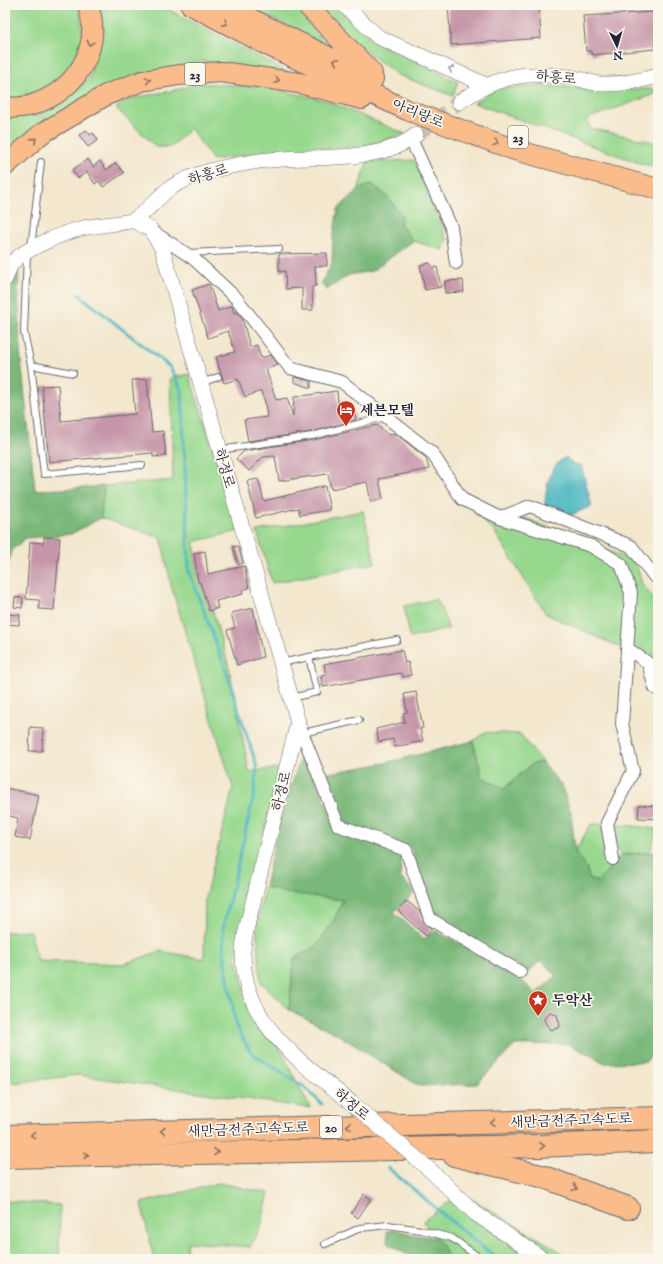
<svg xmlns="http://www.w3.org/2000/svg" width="663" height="1264" viewBox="0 0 663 1264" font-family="'IM FELL English','Noto Serif KR',serif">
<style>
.green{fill:#97d88e;stroke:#5c7d64}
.forest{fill:#79b879;stroke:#4e6d5a}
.water{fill:#46b5c0;stroke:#346c7e}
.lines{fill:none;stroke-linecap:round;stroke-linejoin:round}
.stream{stroke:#46b5c0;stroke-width:3}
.building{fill:#c595a9}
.tertiary-tunnel{stroke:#c9c0b0;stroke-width:15;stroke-dasharray:15 8;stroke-linecap:butt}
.service-casing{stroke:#6b676e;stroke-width:8}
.minor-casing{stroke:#6b676e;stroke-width:14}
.tertiary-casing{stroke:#6b676e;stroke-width:16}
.trunk-casing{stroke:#6b676e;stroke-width:22}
.motorway-casing{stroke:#6b676e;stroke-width:24}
.service{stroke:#fff;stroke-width:6}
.minor{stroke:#fff;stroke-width:12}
.tertiary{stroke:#fff;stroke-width:15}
.trunk{stroke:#f9bc8a;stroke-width:20}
.motorway{stroke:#f9bc8a;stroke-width:22}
.tertiary-bridge-casing{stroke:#6b676e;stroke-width:16;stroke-linecap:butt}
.tertiary-bridge{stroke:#fff;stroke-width:15}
.oneway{stroke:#8e6f62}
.oneway2{stroke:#9c9ca7}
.labels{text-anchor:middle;stroke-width:3.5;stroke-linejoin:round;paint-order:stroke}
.shield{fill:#fbf7ec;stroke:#636270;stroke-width:1}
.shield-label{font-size:13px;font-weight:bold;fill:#22223b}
.street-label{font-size:14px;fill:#22223b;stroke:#fbf7ec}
.poi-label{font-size:14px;font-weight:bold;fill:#22223b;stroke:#fbf7ec;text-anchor:start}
</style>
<rect width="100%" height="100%" fill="#fbf7ec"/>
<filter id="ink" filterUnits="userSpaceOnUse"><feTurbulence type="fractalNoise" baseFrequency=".025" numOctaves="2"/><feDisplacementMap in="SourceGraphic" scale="8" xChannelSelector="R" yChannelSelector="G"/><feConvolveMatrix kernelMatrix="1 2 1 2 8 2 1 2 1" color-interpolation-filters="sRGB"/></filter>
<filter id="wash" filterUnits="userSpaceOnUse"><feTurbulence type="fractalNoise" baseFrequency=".012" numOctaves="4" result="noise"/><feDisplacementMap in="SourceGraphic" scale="16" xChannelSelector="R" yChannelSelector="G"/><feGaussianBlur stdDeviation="0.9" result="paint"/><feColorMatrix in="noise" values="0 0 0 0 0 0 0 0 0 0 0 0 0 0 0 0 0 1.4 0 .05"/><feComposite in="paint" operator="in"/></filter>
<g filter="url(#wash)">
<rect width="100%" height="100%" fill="#f3e7cd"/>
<!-- green -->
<path class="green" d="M5,5H79L83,38L72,70L54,88L13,99L5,97Z
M96,5H160L290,73L201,61L77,100L5,156V116L40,115L90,77L102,16Z
M245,5H293L328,46Z
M316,5H334L378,43L458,82L453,96L398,75L354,42Z
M197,83L268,87L330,102L405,134L365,146L264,152L213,160L190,128L171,147H156L116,108L124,100L180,89Z
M543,85L584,89H658V93L587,119L590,128L658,143V167L642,164L474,103L496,89Z
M414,160L447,240L443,250L413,241L400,224L388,197L372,184L358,190L367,162Z
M189,374L239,531L193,542L230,671L249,772L279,768L236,956L251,1016L275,1039L310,1108L77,1075L5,1084V932L30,931L38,961L124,964L160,951L204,959L205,898L233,788L172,589L161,538L101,518L104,486L173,480L170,378Z
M363,511L375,563L272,583L257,531Z
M475,513L525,518L636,562L642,584L658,604V674L640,650L620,647L546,614L494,531Z
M437,599L449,629L410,638L404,606Z
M485,732L520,734L542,762L532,764L504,789L482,777L473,741Z
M591,824H603L606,848L612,865L598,882L589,878L575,851Z
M614,824L657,829L650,852L621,855L615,840Z
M265,887L343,900L334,920L317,946L294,958L289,1010L261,983L256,925Z
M219,1183L269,1193L260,1230L250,1247L188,1242L184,1259H154L141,1203Z
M461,1193L563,1253L566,1259L449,1258L423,1221Z
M5,1201L60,1205L59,1259H5Z"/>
<!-- forest -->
<path class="forest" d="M372,184L388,197L402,216L400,224L413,241L372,271L349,275L326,290L321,283L332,263L333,238L338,209L358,190Z
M18,268L20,351L35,490L65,489L104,486L101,518L71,534L26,538L12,550L5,579V304Z
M473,741L482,777L504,789L532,764L542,762L561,785L571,812L575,851L587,868L589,878L598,882L621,855L658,852V1045L646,1062L605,1063L568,1044L515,1045L477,1084L419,1086L337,1034L289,1010L294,958L317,946L334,920L343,900L286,893L265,887L279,822L303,751L337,828L402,854L400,877L415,892L394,912L424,939L436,931L514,973L536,994L556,976L541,960L528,972L434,917L411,848L343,822L324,774L385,763Z
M396,1230L415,1235L437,1238L449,1258L408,1259L410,1256L388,1244L387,1231Z"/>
<!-- water -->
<path class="water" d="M566,457L572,464L581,465L592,506L571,515L545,507C545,489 549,466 566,457Z"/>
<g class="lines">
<!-- stream -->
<path class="stream" d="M78,294L170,367L182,391L189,571L226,671L257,767L254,795L223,928L224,954L236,1026L251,1053L303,1086L322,1104
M388,1168L481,1246L499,1259"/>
</g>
<g id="blocks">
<!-- building -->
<path class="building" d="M448,5H539L541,38L451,45Z
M654,12L656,49L592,55L591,51H586L583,16Z
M86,130L90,135L93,133L98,140L88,147L79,135Z
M88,159L93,167L100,161L106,170L116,163L124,173L103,187L99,181L95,184L87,172L78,178L72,170Z
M327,253V266H315L316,286L312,287L313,310H302V288L286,289L285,271L279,272V254Z
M430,263L433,268L437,267L441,287L425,290L420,265Z
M463,280L464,292L445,293V281Z
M209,284L218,311L232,306L234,313L237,312L242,317L250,347L257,345L261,358L271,355L277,364L278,365L266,369L276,400L287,398L293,416L294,397L337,391L338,403H344V407L352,406L356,420L311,432L248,441L244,420L267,417L265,402L261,391L245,397L238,379L224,383L216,357L235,352L228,331L208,338L192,290Z
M294,377L311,381V388L294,382Z
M147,379L152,432L163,431L166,456L153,457V453L49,462L42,386L58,385L61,421L135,414L132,380Z
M377,425L388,435L395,433L426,458L429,469L379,479L383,499L371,502L367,482L331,489L328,474L279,481L275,456L263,457L249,471L236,459L244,451L313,440Z
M258,479L264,501L325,486L330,510L300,515L298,508L256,518L247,481Z
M44,537L60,538L54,610L39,609V600L26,599L30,542L44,543Z
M238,546L243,563L238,565L233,547Z
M205,551L208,574L244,566L249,588L242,590L243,594L216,601L218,608L209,611L200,582H198L194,553Z
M15,597L23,598L22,608L14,607Z
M253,608L263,657L237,665L227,630L235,628L231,613Z
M5,614L20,615L19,625L5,624Z
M402,650L405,663L408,662L411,675L403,677L401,673L323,687L321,676L326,675L324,664Z
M416,692L423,728L420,729L423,741L395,747L393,739L379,742L376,729L405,722L403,713L407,712L404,694Z
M30,727L43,728L42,751H29Z
M5,788L39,795L30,840L15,837L18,818L5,815Z
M639,805L658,806V819L638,818Z
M407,901L420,912L426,925L432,929L426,936L398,911Z
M551,1012L557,1015L560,1025L559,1028L550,1030L544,1020L546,1015Z
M364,1194L371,1199L358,1218L351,1213Z"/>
</g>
</g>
<g filter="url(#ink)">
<use href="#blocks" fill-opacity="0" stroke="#6b676e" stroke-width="1"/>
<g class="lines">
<!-- tertiary-tunnel -->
<path class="tertiary-tunnel" d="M416,135L459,102"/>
<!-- service casing -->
<g class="service-casing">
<path id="service" d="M31,248L41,162
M27,253L24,332L31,365L73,373
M187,253L279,249
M31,365L44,474L142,465
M201,383L218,377
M220,450L312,436L385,417
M281,663L309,657
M291,698L317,692L309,657L397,640
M303,733L359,720
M325,1244L360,1228L388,1225L421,1230L452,1238L481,1259"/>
</g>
<!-- minor casing -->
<g class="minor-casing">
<path id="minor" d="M411,139L451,227L456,263
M152,231L194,259L237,299L290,368L342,382L432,453L462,499L500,518L591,546L621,564L631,593L622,724L633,771L607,823L613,859
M500,518L530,506L631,546L654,576L658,578
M628,649L648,663L655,688L658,690
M298,722L338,825L406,850L430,919L520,972"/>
</g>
<!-- tertiary casing -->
<g class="tertiary-casing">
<path id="tertiary" d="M344,5L378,37L486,85
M459,102C497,76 523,71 568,77C579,78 590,83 601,84C621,85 639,81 658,76
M133,220L150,229L162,248L298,722L248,922C246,932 243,942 243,952C242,1026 304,1063 355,1106
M5,279C7,275 8,269 11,265C20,250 66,232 83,228C98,225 115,224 131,221C140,219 160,195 170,188C195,172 225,167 254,162C302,153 376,167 416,135
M430,1170L475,1213L543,1259"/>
</g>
<!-- trunk casing -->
<g class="trunk-casing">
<path id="trunk" d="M191,5L269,46L407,110L515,150L658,189
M223,5L373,79
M307,5L372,73
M5,108C14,107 24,108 32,105C75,91 103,50 88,5
M5,166L41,134L106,95L142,81L179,75L221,72L299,83L362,99"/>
</g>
<!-- motorway casing -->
<g class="motorway-casing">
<path id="motorway" d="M5,1136L658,1118
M454,1155L541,1176L628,1208
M5,1157L539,1146L658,1141"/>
</g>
<!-- service -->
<use href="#service" class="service"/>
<!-- minor -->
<use href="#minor" class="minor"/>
<!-- tertiary -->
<use href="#tertiary" class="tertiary"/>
<!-- trunk -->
<use href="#trunk" class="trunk"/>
<!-- motorway -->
<use href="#motorway" class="motorway"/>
<!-- tertiary-bridge casing -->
<g class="tertiary-bridge-casing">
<path id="tertiary-bridge" d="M355,1106L430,1170"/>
</g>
<!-- tertiary-bridge -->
<use href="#tertiary-bridge" class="tertiary-bridge"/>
</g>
<!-- one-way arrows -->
<defs><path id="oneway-chevron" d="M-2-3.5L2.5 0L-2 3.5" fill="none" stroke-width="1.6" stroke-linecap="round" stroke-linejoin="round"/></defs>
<g class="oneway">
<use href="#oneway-chevron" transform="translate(225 23) rotate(27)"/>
<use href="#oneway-chevron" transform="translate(90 43) rotate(105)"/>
<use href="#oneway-chevron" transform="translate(336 61) rotate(-154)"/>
<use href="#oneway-chevron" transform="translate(148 80) rotate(-10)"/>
<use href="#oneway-chevron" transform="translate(277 80) rotate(8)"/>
<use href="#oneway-chevron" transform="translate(34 140) rotate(-42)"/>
<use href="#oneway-chevron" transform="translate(496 143) rotate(20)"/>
<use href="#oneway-chevron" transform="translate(493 1122) rotate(178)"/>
<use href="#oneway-chevron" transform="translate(349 1126) rotate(178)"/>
<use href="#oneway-chevron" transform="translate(163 1131) rotate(178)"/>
<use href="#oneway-chevron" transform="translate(33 1135) rotate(178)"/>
<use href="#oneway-chevron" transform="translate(542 1146) rotate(-2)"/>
<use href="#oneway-chevron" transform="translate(216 1152) rotate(-1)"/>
<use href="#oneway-chevron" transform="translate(86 1155) rotate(-1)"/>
<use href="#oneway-chevron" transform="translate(575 1188) rotate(20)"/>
</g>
<use class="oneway2" href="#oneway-chevron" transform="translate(451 69) rotate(-156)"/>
</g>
<!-- icons -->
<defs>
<g id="hotel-pin" transform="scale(1)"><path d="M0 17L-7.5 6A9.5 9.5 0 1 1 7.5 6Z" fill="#c8321e" stroke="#fbf7ec"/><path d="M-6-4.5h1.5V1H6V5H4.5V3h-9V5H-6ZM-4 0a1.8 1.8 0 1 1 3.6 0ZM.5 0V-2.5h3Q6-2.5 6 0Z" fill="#fff"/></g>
<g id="sight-pin" transform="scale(1)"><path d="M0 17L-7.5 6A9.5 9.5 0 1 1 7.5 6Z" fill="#c8321e" stroke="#fbf7ec"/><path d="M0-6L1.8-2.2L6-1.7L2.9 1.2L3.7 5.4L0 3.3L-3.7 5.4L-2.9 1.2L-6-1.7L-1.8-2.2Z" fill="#fff"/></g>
</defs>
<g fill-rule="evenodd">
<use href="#hotel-pin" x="346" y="410"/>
<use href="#sight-pin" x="538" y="1000"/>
</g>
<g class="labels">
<!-- shield labels -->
<g class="shield">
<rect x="185" y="63" width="20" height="22" rx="3"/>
<rect x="508" y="126" width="20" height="22" rx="3"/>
<rect x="320" y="1116" width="22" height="22" rx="3"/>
</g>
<g class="shield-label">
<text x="195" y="79">23</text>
<text x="518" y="142">23</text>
<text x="331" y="1132">20</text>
</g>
<!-- street labels -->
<g class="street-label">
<text transform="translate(556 77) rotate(5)" y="5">하흥로</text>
<text transform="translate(418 113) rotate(22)" y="5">아리랑로</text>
<text transform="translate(208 174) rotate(-17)" y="5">하흥로</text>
<text transform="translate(225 468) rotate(74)" y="5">하정로</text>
<text transform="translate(281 791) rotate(-76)" y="5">하정로</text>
<text transform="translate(352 1104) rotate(40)" y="5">하정로</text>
<text transform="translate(571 1120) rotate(-2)" y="5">새만금전주고속도로</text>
<text transform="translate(248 1129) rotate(-2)" y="5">새만금전주고속도로</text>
</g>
<!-- poi labels -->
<g class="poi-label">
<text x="360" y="415">세븐모텔</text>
<text x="552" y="1005">두악산</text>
</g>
</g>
<!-- margin -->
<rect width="663" height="1264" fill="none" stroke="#fbf7ec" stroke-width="20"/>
<!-- north arrow -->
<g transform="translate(617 46) rotate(175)" stroke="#fbf7ec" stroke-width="3" paint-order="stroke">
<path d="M0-3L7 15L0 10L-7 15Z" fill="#22223b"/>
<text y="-6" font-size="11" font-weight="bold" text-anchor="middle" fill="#22223b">N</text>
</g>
</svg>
